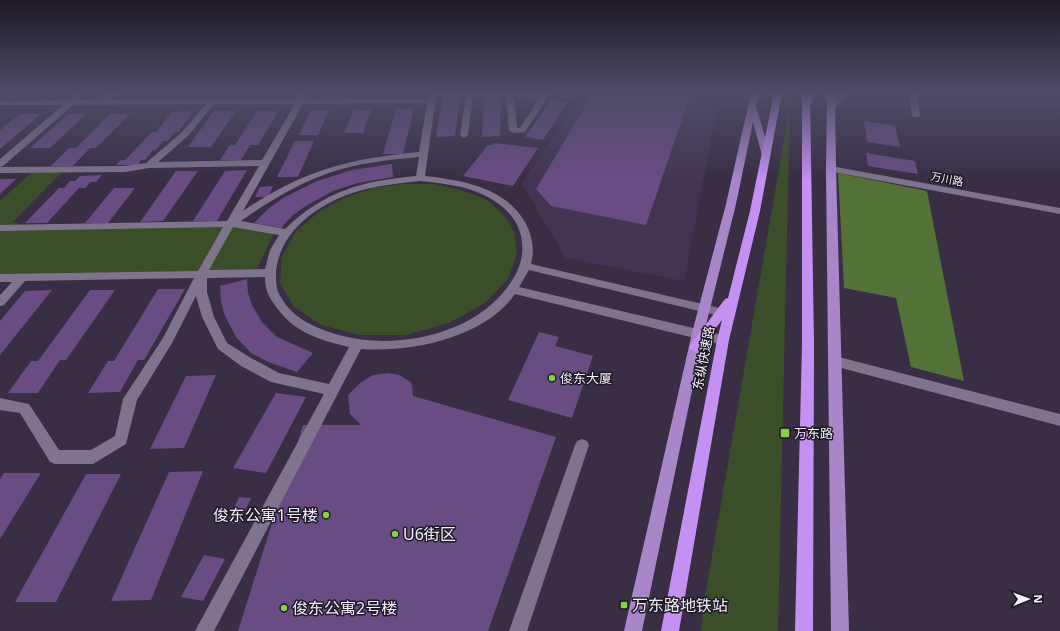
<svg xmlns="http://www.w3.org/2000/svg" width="1060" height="631" viewBox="0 0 1060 631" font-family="'Noto Sans','Noto Sans SC',sans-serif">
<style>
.built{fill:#433551}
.green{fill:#3a4e2a}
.forest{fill:#527237}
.building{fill:#694c84}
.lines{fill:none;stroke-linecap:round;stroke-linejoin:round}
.minor{fill:#80738d;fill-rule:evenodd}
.major{fill:#a985ca;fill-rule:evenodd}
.highway{fill:#c491f3;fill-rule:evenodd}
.poi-dot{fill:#8ace47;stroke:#1d1923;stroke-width:1.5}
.labels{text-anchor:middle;stroke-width:3;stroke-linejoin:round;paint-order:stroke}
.far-street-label{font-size:11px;fill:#f5eefc;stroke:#1d1923}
.street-label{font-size:13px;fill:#f5eefc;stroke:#1d1923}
.poi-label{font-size:13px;fill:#f5eefc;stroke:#1d1923;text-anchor:start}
.near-poi-label{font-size:16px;fill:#f5eefc;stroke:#1d1923;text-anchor:start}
</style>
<rect width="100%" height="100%" fill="#392e44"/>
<!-- built -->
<path class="built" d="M582,93H720L684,281L566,258L522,184Z"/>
<!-- green -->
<path class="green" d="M763,93H792L790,105L778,631H701L705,596L790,105L763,97Z
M32,172H62L13,222L34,229L248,226L276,229L257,269L0,277V201Z
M404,184H434L461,190L485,199L503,214L514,232L517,253L508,279L485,303L449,323L406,335H360L321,325L293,306L280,282L282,256L296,231L320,211L346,197L374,188Z"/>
<!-- forest -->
<path class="forest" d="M838,173L927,191L964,381L911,367L896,298L844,288Z"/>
<!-- building -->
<path class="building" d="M6,93H26L12,98L3,94Z
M47,93H67L53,98L43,94Z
M184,93H201L198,96H181Z
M224,93H243L241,95H222Z
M265,93H284L282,95H264Z
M394,93H411V95H394Z
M555,93H574L570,98L554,95Z
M593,93H691L646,225L551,206L536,189Z
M443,97H460L455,136L436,137Z
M484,97H501L500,136L482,137Z
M551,100L567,103L543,140L525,137Z
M396,109H414L403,154H383Z
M311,110H329L318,135H299Z
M354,110H371L363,133H344Z
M194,111L178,132H174L168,141H163L156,150H153L145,160H141L138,165H116L121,160H125L152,132H156L172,112Z
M214,111H236L211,147H188Z
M257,111H278L258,145H250L241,160H220L230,145H235Z
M20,114H41L0,149V130Z
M68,114H86L50,148H30Z
M110,114H130L96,148H90L73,166H51L69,148H76Z
M864,121L895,126L900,147L867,142Z
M295,141H314L298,177H277Z
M494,143L538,148L513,186L463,176L488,145H492Z
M866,153L915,161L918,174L868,166Z
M392,164L393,177L358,183L333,191L304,207L292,216L281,228L254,223L268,209L283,198L317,181L352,170Z
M247,170L217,221H193L225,171Z
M176,171H198L163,221L140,222Z
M102,175L96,182H91L85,188H79L47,223H25L59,188H64L70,181H75L80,176Z
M0,179H16L0,194Z
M273,186L268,197H255L260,187Z
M114,188H135L108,223H85Z
M247,279L248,293L252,305L262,322L277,337L313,353L297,372L268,362L251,353L236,337L225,316L221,302L220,286Z
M158,289H185L144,360H138L120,392L88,393L108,361H114Z
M52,290L0,355V321L25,291Z
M90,290H115L66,360H60L38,393H8L31,361H38Z
M539,332L559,337L555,346L593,356L572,418L508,400Z
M388,373L399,375L409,381L412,384L413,396L556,437L488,631H238L303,425H361L350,414L348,395L360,383L373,375Z
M216,375L184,448L150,449L186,376Z
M276,393L306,397L266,473L233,468Z
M203,471L151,600L111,601L169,472Z
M4,473H41L0,539V479Z
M86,474H121L56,602H15Z
M239,497L251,498L239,524L227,523Z
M204,555L225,559L203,601L181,597Z"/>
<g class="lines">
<!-- minor -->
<path class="minor" d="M78,93H86L78,100H96L112,93H122L108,100L297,99L299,93H307L305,99H427L429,93H524L542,95L543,93H551L525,132C520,133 512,134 509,130L506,96H473L468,135L464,138L460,135L466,96H436L425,176C461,180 505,187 525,222C532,235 535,249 531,264L728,310L732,311L734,314L732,317L728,318L529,270L519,287L723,335L727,337L729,340L727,343L723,345L515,294C485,338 410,353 361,349L214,631H195L324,394L271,382L241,366L218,349L202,317L196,296L172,343L137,400L126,444L93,464H55L50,462L20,413L0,410V398L29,404L59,450H91L115,436L123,399L163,338L194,278L25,281L4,305L0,306V295L12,282H0V274L198,271L223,227L0,231V225L227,221L259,166L149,168L125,172L0,173V167L125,166L146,163L182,132L206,104L73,105L3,166L0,167V159L63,105H0V101L69,100ZM514,96L539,99L520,128H517ZM427,103L419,152C347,159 304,170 243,211L303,104ZM214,104H295L262,160L158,162L188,136ZM419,157L416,176C362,181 324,191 285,229L241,221C268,202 297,184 329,173C357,163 388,160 419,157ZM420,181C439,183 459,185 477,192C497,200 516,214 521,236C525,254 520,270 509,285C474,335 395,351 339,335C315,328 291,318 279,294C276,288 276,279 276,272C279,238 306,214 335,200C362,187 391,184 420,181ZM233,227L279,235L270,250L265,269L209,270ZM265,277C265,290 269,298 277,308C295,333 320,340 349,347L329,384L279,373L251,358L227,343L214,317L207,292V278Z
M840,93H848L834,110H828V106Z
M909,93H917L920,115L919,117H913L912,115Z
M831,166L1060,208V214L828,171L826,169L828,167Z
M835,356L1060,414V426L830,365L829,361L830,357Z
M582,439L587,441L589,445L527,631H509L575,445L577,441Z"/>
<!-- major -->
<path class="major" d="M751,93H759L756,106L770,155L766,158L762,155L753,122L736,204L704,333L642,631H624L692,333L726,204Z
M808,93H816L810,107L806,109L802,107Z
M827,93H835L836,169L849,631H831L826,169Z"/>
<!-- highway -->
<path class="highway" d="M774,93H782L760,211L729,340L679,631H661L717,340L722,320L699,350L695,352L691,350L689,347L725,299L728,298L750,211Z
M802,93H810L814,344L813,631H795L802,344Z"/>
</g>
<!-- sky -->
<linearGradient id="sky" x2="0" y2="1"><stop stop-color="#1f1925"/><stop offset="0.51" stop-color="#4e4c67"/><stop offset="1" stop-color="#4e4c67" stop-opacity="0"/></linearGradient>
<rect width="1060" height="181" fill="url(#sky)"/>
<!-- markers -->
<g class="poi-dot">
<circle cx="552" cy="378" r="4"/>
<rect x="780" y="428" width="10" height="10" rx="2"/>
<circle cx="326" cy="515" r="4"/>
<circle cx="395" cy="534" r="4"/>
<rect x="620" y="601" width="8" height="8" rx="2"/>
<circle cx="284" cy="608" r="4"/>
</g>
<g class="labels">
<!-- far-street labels -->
<g class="far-street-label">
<text transform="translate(947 179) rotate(11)" y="4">万川路</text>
</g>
<!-- street labels -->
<g class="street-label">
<text transform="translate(703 358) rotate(-79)" y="5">东纵快速路</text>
</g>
<!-- poi labels -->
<g class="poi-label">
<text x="560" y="383">俊东大厦</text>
<text x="794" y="438">万东路</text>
</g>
<!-- near-poi labels -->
<g class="near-poi-label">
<text x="318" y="521" text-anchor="end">俊东公寓1号楼</text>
<text x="403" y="540">U6街区</text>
<text x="632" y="611">万东路地铁站</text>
<text x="292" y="614">俊东公寓2号楼</text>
</g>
</g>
<!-- north arrow -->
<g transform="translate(1028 599) rotate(89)" stroke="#1d1923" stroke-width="3" paint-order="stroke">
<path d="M0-3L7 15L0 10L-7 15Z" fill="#f5eefc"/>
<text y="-6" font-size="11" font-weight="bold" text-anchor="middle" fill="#f5eefc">N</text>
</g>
</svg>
